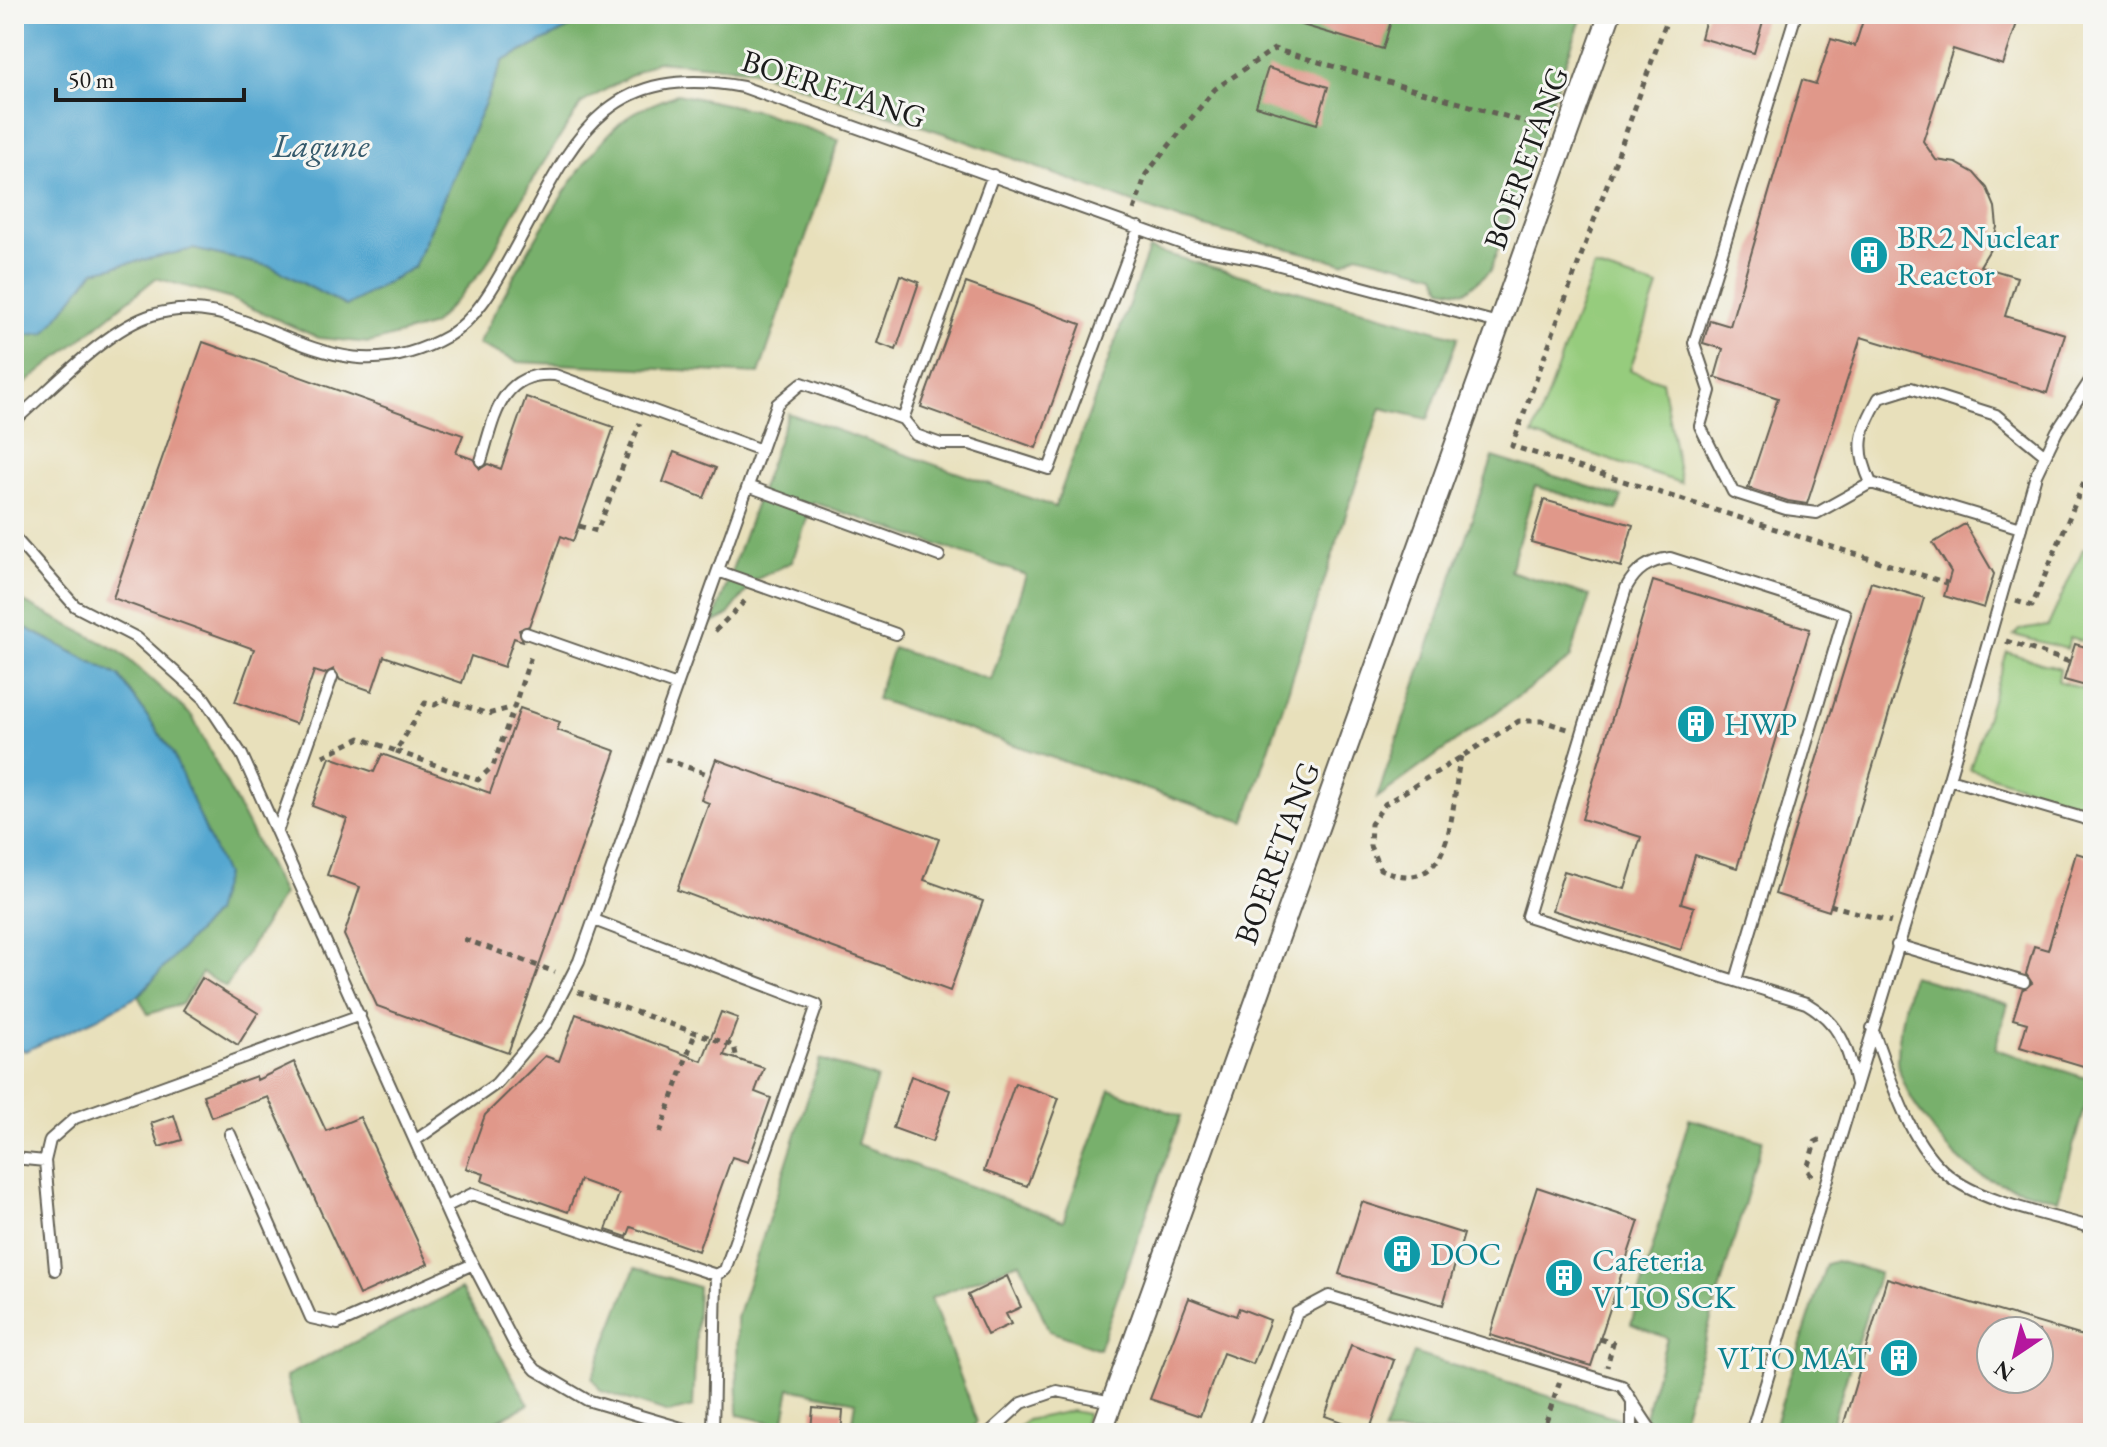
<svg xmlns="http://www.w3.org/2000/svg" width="2107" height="1447" viewBox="0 0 2107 1447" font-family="'EB Garamond',serif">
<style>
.green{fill:#96cc7d;stroke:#59744c;stroke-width:2}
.forest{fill:#78b06c;stroke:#4a6644;stroke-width:2}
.water{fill:#55a7d0;stroke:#386276;stroke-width:2}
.building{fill:#e0988a;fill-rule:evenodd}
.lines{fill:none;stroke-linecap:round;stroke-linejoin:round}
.service-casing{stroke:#636154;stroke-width:14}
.minor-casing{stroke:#636154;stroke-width:24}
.path{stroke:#636154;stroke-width:5;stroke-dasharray:6 6;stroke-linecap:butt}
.service{stroke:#fff;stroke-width:10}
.minor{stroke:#fff;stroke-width:20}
.labels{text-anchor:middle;stroke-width:6;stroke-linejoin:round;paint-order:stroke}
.street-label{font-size:32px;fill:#1c1c1c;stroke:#f6f6f2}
.culture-label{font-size:32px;fill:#0d838f;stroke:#f6f6f2;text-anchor:start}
.water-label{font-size:34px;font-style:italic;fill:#365b6d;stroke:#f6f6f2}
</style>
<rect width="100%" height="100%" fill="#f6f6f2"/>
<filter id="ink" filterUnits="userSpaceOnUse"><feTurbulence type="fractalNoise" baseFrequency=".0125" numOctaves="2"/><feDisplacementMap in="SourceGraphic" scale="16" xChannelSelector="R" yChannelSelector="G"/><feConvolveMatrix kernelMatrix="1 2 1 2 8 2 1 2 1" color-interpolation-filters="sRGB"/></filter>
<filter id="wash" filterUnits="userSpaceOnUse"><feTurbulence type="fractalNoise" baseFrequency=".006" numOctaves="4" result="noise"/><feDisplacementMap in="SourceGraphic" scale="32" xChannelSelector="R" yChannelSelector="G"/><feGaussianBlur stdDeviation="1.8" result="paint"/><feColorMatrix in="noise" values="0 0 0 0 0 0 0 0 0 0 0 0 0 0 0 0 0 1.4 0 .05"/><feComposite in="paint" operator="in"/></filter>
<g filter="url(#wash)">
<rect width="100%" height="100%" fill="#e8e0bb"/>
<!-- green -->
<path class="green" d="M1594,267L1658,287L1630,370L1662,381L1681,483L1533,435Z
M2083,549L2093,552V644L2070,637L2067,649L2014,635L2019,630L2048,626Z
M2007,652L2060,669L2058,681L2093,692V809L1970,769Z
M1071,1411L1087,1414L1080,1433H1012L1027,1420Z"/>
<!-- forest -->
<path class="forest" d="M597,14H1583L1490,271L1465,292L1442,288L1436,274L1357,254L1343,263L1182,221L949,135L747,69L657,61L582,103L533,179L484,269L433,325L369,343L319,338L231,299L156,278L14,393V336L45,333L94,271L193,249L272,267L346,306L414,267L503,61Z
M677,94L759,111L839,140L759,374L518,362L478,344C508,286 580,148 632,114C645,106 662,101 677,94Z
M1149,249L1458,337L1428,419L1381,408L1245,822L876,699L893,648L991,680L1026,575L813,502L792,562L755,580L727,616L713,623L788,413L1055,507Z
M1493,457L1622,497L1617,510L1535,486L1510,571L1590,596L1570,659L1377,798Z
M14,597L119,651L192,716L283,894L226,987L202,973L182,1004L148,1014L138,996L214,913L172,752L119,676L14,622Z
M1912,976L2008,1004L1995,1049L2092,1080L2058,1200C2034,1192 2005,1187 1982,1176C1952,1162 1899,1094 1898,1060C1898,1032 1904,1002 1912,976Z
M820,1059L877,1078L857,1144L1063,1221L1110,1089L1181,1116L1099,1349L1049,1331L1020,1262L931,1298L977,1421L970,1433H851L856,1402L790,1388L783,1425L738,1415L737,1318Z
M1689,1119L1763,1140L1678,1433H1383L1414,1353L1642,1426L1667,1338L1631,1324Z
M1836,1261L1879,1273L1829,1433H1772L1826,1264Z
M635,1268L698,1287L693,1407L669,1413L601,1391L592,1378Z
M461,1289L529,1404L474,1433H301L286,1376Z"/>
<!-- water -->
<path class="water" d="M14,14H597L503,61L414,267L346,306L272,267L193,249L94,271L45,333L15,336Z
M14,622L119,676L172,752L225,875L214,913L138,996L96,1019L25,1051L14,1044Z"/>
<g id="blocks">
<!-- building -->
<path class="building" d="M1283,14H1393L1383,49L1282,19Z
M1707,14H1765L1754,53L1701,38Z
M1865,14H2020L2003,65L1953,49L1923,141L1936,160L1956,163L1974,173L1987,188L1995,207L1997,227L1992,246L1980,266L2017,277L2005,316L2065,334L2047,393L1861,337L1807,504L1788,501L1748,488L1778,398L1715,377L1723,349L1703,343L1710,320L1730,326L1802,80L1816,84L1831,39L1855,46Z
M1268,68L1328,87L1317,124L1256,106Z
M900,275L919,282L896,350L877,343Z
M966,283L1081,324L1036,448L921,407Z
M203,342L463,435L456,453L473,459L480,469L488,464L501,469L526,397L614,427L573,541L561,536L529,626L519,630L523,641L514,638L504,667L471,656L462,683L384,656L372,691L340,680L334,669L324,674L314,671L296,724L235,702L254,649L113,598Z
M674,452L716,468L704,498L663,482Z
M1544,500L1633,525L1621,567L1531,542Z
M1965,524L1994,574L1984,608L1944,596L1951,572L1933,543Z
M1653,581L1810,629L1737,868L1695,855L1681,903L1694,907L1681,950L1552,910L1564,871L1625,889L1641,837L1582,819Z
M1871,582L1924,598L1829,911L1775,894Z
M2075,644L2093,649V688L2064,680Z
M520,708L560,722L557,730L616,751L508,1053L377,1006L344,935L360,887L327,875L347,819L312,806L330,757L374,772L382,754L490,793Z
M716,759L939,839L924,880L983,901L950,991L677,890L709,803L701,800Z
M2076,853L2093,858V1069L2020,1047L2027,1023L2013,1019L2022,990L2032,983L2026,974L2034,946L2048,950Z
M202,978L258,1013L238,1045L183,1010Z
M721,1012L738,1018L724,1055L764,1068L755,1092L771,1098L748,1162L732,1157L698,1251L631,1227L627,1237L606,1230L619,1194L580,1180L568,1212L482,1181L484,1174L466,1168L485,1115L545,1056L559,1061L576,1014L702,1061Z
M294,1062L326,1131L360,1117L428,1264L359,1295L268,1097L211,1117L203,1095L256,1076L257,1080Z
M911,1076L950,1090L932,1142L893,1128Z
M1015,1083L1059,1098L1027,1186L984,1171Z
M174,1115L182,1140L159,1147L151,1123Z
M1537,1187L1639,1221L1591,1366L1490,1335Z
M1362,1202L1464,1234L1443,1305L1339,1274Z
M1007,1276L1021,1307L1006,1314L1011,1324L987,1335L968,1295Z
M1887,1278L2093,1339V1433H1841ZM1991,1331H2039V1379H1991Z
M1189,1298L1236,1316L1239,1308L1270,1320L1253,1364L1223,1353L1200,1416L1150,1399Z
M1351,1345L1394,1360L1369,1432L1325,1416Z
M813,1408L843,1411L841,1433L811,1430Z"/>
</g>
</g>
<g filter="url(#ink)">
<use href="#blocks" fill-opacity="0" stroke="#636154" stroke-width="2"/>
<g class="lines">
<!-- service casing -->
<g class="service-casing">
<path id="service" d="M1796,14L1694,343L1710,391L1700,426L1733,492L1786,509L1817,513L1871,483
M903,419L993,175
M14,421C53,388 104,330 152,315C254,283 324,407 448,336C475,320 493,288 508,261C569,152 595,59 743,87L1191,247L1257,259L1498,323
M481,461C494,419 500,370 555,375L761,450
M748,486L939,556
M2021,528L1871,483C1854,446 1861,431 1879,398L1911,388L1996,415L2045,455
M14,537L75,606L137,638L204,698L242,755L453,1226L516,1347L536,1370L587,1400L698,1433
M718,571L896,634
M526,633L677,686
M1949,779L2093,821
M277,832L332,677
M1897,945L2024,982
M1736,980L1845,614L1670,558C1649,561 1636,569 1626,588L1527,916L1806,1003C1840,1023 1848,1047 1856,1084
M1872,1028C1891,1077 1906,1140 1948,1175C1982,1203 2051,1215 2093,1228
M230,1134L311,1318L338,1324L471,1265
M416,1140L496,1084L547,1023L579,961L777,404L802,383L903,419L916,435L941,444H970L1049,469L1139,227
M14,1158L45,1161
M445,1207L472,1194L716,1275L725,1270L817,1005L594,920
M55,1270L45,1161L50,1140L75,1118L360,1015
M1633,1403L1653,1433
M713,1433L716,1275
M989,1433L1022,1403L1057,1391L1112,1402
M1252,1433L1297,1313L1329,1296L1622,1386L1632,1401V1433
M1751,1433L1949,779L2036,475L2057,431L2093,376"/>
</g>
<!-- minor casing -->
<g class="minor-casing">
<path id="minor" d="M1101,1433L1610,14"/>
</g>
<!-- path -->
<path class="path" d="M1669,14L1512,446L1947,583
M1134,210L1146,174L1215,89L1274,49L1546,128
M579,526L597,531L640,423
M2016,601L2032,606L2093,461
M715,631L747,599
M2006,641L2070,662
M396,751L478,780L493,766L514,707
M323,756L360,738L396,751L425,703L435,705L444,699L488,714L514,707L532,653
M1461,756C1450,801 1458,904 1380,869L1370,846L1371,824L1385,804L1519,721H1542L1568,729
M665,759L710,775
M1830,905L1891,922
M464,939L555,972
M578,992L734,1046L737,1059
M660,1133L695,1033
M1811,1176L1807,1169L1815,1142L1824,1138
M1600,1339L1613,1343L1607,1367
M1542,1433L1560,1381"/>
<!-- service -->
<use href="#service" class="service"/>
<!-- minor -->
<use href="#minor" class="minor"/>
</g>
</g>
<!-- icons -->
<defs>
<g id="building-disc" transform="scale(2)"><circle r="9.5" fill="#0f9aa8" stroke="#f6f6f2"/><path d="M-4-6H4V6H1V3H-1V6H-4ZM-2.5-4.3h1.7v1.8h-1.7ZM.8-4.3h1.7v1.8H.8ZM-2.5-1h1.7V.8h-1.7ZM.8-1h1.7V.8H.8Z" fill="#fff"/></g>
</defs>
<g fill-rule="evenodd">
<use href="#building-disc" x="1869" y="255"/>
<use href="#building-disc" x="1696" y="724"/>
<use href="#building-disc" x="1402" y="1254"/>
<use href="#building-disc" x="1564" y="1278"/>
<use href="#building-disc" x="1899" y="1358"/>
</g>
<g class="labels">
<!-- street labels -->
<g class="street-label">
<text transform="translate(834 89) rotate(18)" y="11">BOERETANG</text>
<text transform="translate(1526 158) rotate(-70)" y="11">BOERETANG</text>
<text transform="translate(1277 853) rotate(-70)" y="11">BOERETANG</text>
</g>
<!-- culture labels -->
<g class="culture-label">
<text x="1897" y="248">BR2 Nuclear<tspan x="1897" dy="37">Reactor</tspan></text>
<text x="1724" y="735">HWP</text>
<text x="1430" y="1265">DOC</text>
<text x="1592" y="1271">Cafeteria<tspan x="1592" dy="37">VITO SCK</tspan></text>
<text x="1871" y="1369" text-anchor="end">VITO MAT</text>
</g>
<!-- water labels -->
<g class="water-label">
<text x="321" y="157">Lagune</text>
</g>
</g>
<!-- margin -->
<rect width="2107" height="1447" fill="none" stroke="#f6f6f2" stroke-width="48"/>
<!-- north arrow -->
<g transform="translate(2015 1355) rotate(215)"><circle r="38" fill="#f6f6f2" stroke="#9f9f9c" stroke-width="2"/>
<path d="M0-6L14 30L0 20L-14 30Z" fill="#b5179e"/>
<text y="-12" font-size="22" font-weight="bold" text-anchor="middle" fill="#1c1c1c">N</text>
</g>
<!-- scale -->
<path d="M56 88v12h188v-12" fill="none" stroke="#1c1c1c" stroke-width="4"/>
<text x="68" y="88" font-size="24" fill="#1c1c1c" stroke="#f6f6f2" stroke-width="6" paint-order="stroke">50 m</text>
</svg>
